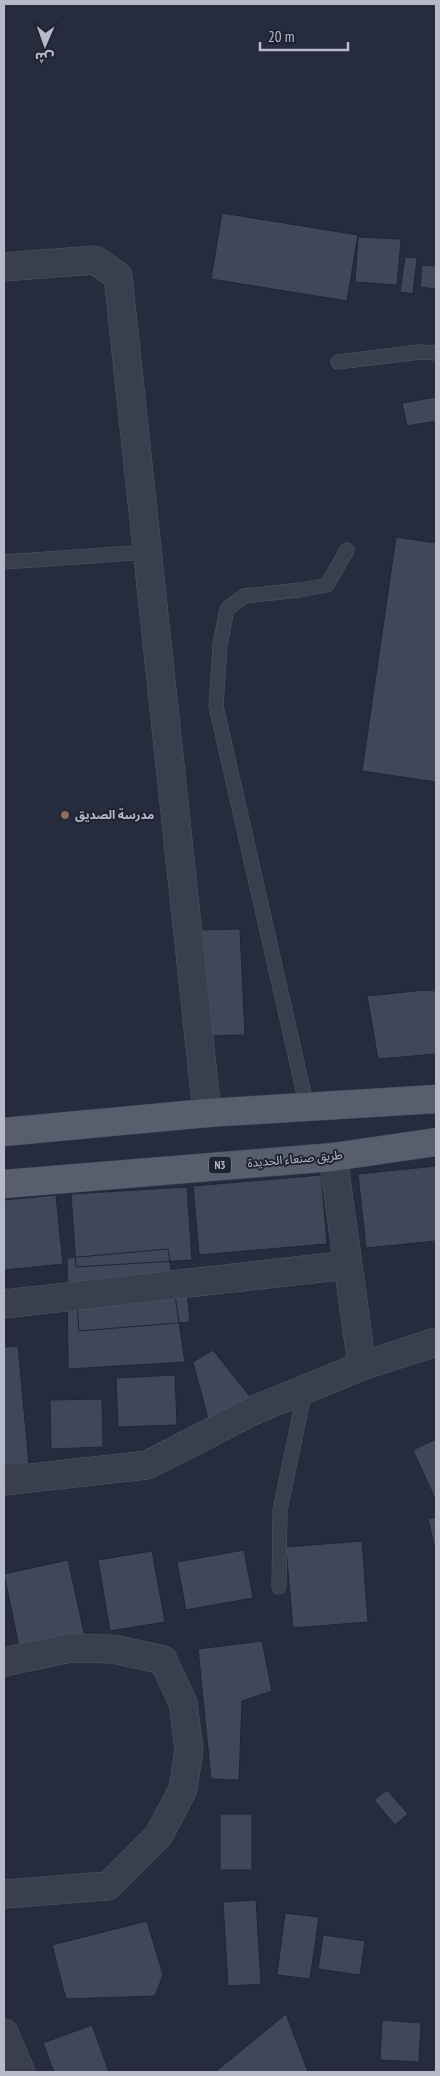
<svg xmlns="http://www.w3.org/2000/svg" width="440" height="2076" viewBox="0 0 440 2076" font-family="'PT Sans Narrow','Noto Sans Arabic',sans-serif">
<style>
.building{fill:#40475b;stroke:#212635}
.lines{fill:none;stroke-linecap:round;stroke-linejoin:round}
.lane-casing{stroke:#525766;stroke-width:15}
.street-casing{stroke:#525766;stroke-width:29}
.primary-casing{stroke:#434857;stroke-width:29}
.lane{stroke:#3a3f4e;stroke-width:14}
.street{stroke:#3a3f4e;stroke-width:28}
.primary{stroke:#585e6e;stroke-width:28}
.education-dot{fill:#8d6e63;stroke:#1f2433;stroke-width:2}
.labels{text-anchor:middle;stroke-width:4;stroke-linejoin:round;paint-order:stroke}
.shield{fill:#1f2433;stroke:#898d9c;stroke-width:1}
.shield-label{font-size:11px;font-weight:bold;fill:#b6bac9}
.poi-label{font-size:12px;font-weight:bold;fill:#b6bac9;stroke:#1f2433;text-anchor:start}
.street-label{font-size:12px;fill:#b6bac9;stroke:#1f2433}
</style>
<rect width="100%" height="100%" fill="#262c3e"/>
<!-- building -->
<path class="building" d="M222,213L358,235L347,301L211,279Z
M358,237L401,239L397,285L355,282Z
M405,257L417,258L413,294L400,292Z
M422,265L436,266V289L420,287Z
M436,397V421L407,426L402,403Z
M396,537L436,543V782L362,771Z
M240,929L245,1035L202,1036L197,930Z
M425,990L436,991V1054L378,1059L367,996Z
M436,1166V1241L366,1248L358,1174Z
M321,1175L327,1244L199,1255L193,1186Z
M187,1187L192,1260L76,1267L71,1194Z
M56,1195L63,1264L4,1270V1200Z
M168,1249L185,1362L68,1369L67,1258Z
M186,1282L190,1322L79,1331L76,1291Z
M18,1346L29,1464L4,1466V1347Z
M213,1350L256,1404L210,1426L193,1362Z
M175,1375L177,1425L118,1427L116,1378Z
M102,1399L103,1447L51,1449L50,1400Z
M436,1439V1501L413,1450Z
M436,1517V1554L428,1519Z
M362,1541L368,1622L293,1628L286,1547Z
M244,1550L253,1598L186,1610L177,1562Z
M152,1551L165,1622L110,1631L98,1560Z
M68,1560L85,1637L20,1651L4,1574Z
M262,1641L272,1691L242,1701L239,1780L211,1779L198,1649Z
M387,1790L408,1814L395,1825L374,1800Z
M220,1814H252V1870H220Z
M256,1900L261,1984L228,1986L223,1902Z
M285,1913L319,1917L310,1979L277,1975Z
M147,1921L163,1975L155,1996L66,1999L52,1945Z
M323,1935L365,1941L360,1975L318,1969Z
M286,2014L308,2072H215Z
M382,2020L421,2023L419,2062L380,2060Z
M92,2025L109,2072H54L43,2043Z"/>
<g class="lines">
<!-- lane casing -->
<g class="lane-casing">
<path id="lane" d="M338,362L420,352L436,353
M4,562L148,552
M307,1107L216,706L220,645L227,609L244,596L300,590L327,585L347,550
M279,1587L280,1510L305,1390"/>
</g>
<!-- street casing -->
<g class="street-casing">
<path id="street" d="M4,267L95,260L118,276L207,1113
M333,1157L362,1366
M4,1304L348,1265
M4,1481L147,1465L257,1409L362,1366L436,1342
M4,1662L70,1648L113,1649L163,1660L183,1703L189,1750L183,1789L159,1835L108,1886L4,1894
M4,2033L21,2072"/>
</g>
<!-- primary casing -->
<g class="primary-casing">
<path id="primary" d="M4,1132L207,1113L436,1099
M4,1184L333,1157L436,1142"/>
</g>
<!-- lane -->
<use href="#lane" class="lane"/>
<!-- street -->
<use href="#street" class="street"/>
<!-- primary -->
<use href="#primary" class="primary"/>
</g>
<!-- markers -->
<circle class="education-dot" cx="65" cy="815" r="5"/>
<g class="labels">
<!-- shield labels -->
<rect class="shield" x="209" y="1156.5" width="22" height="17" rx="4"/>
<g class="shield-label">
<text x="220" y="1169">N3</text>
</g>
<!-- poi labels -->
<g class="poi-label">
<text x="75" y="819">مدرسة الصديق</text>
</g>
<!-- street labels -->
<g class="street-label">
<text transform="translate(295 1159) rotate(-5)" y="4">طريق صنعاء الحديدة</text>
</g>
</g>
<!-- border -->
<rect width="440" height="2076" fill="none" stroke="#b6bac9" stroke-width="10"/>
<!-- north arrow -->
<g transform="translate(45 45) rotate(182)" stroke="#1f2433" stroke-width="4" paint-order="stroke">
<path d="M0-4L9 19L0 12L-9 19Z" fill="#b6bac9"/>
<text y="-8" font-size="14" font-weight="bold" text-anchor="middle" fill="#b6bac9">ش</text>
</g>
<!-- scale -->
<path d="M260 42v8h88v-8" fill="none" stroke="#b6bac9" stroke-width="2.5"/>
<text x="268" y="42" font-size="15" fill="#b6bac9" stroke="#1f2433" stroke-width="4" paint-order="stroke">20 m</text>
</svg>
